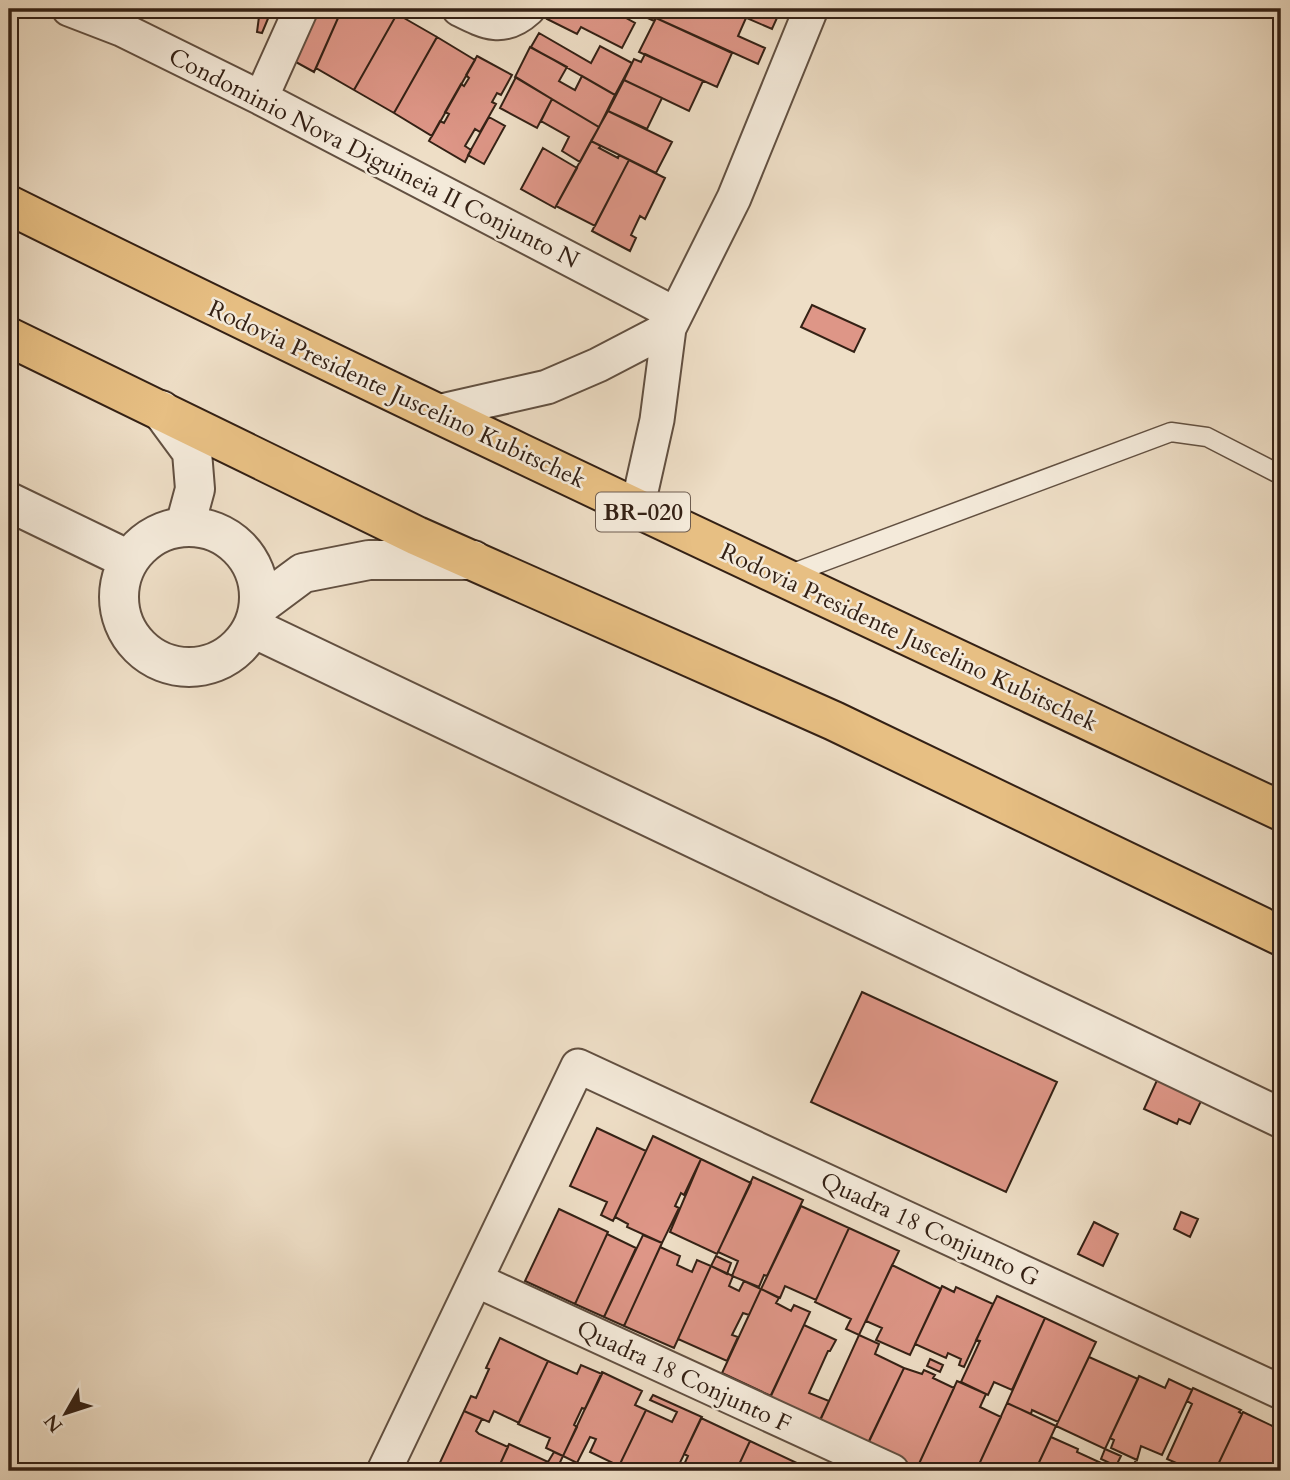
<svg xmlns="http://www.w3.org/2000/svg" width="1290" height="1480" viewBox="0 0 1290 1480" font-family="Cardo,serif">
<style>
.building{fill:#de9687;stroke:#342115;stroke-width:2}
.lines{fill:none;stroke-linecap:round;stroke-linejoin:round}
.service-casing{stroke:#625041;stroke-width:21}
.minor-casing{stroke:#625041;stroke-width:37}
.tertiary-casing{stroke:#625041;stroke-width:42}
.trunk-casing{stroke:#342115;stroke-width:42}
.service{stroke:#f4eada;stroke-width:18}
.minor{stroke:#f4eada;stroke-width:33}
.tertiary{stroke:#f4eada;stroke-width:38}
.trunk{stroke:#e7bf83;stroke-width:38}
.labels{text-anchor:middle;stroke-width:5;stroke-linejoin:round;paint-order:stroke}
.shield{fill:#f4eada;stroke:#6e5d50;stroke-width:2}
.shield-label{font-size:23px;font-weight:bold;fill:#342115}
.street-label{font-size:24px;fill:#342115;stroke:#f4eada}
</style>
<rect width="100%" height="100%" fill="#eedec6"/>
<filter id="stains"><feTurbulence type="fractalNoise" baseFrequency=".00286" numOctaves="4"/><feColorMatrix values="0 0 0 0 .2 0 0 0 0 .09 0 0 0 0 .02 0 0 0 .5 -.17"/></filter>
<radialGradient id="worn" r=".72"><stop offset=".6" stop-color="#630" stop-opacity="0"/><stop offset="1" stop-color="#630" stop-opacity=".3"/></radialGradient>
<!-- building -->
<path class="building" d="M260,9H272L262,33L257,32Z
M315,9H342L314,72L294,61Z
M342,9H388L397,14L354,90L316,68Z
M552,9H628L631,10L626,18L635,23L622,48L581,27L577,34L547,19Z
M628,9H661L654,21Z
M661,9H726L746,18L738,36L765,48L758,64L656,18Z
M726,9H781L772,29Z
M397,14L437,37L394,113L354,90Z
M656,18L732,53L717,87L639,52Z
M539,33L591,63L600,46L632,63L615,95L531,47Z
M437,37L475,60L432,136L394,113Z
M530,47L567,67L559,81L575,90L582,76L615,95L599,127L515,77Z
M645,54L703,81L689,111L624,80L634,59L641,62Z
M477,56L512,75L501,95L497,93L492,102L496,104L480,132L475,129L465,146L471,150L465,162L429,141L440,121L444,123L449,114L445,112L461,84L464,86L469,78L466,75Z
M516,77L552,99L537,128L500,108Z
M624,80L662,98L647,129L608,111Z
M552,99L599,127L580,162L562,151L569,137L541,121Z
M608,111L672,142L656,173L591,141Z
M489,117L505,126L484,164L468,155Z
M591,141L601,146L599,148L618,158L619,155L629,160L595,226L556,206Z
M543,148L577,168L555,208L521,189Z
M629,160L665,178L645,219L640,216L631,235L636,238L630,251L592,231Z
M812,305L865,329L854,352L801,327Z
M862,992L1057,1082L1006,1192L811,1102Z
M1158,1078L1202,1099L1190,1124L1179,1119L1177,1124L1144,1109Z
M597,1128L646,1151L613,1221L601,1215L607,1202L570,1186Z
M653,1136L701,1159L684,1195L681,1193L675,1206L679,1208L662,1243L627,1227L628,1224L615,1217Z
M701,1159L751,1183L717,1254L670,1232Z
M753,1177L803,1200L767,1276L764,1275L759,1287L732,1276L738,1261L718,1252Z
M801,1206L849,1228L816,1300L785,1286L780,1298L761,1289Z
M559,1209L608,1232L575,1304L525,1281Z
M1181,1212L1198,1219L1190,1237L1174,1229Z
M1094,1222L1118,1234L1103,1266L1078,1254Z
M849,1228L899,1251L859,1335L846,1329L851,1319L815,1302Z
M607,1234L636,1248L604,1317L575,1304Z
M643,1235L662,1243L624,1326L604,1317Z
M660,1247L680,1256L677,1265L692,1272L697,1260L711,1266L674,1348L624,1326Z
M716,1256L731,1263L727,1274L711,1266Z
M892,1265L941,1289L910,1355L876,1340L882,1328L866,1321Z
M711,1266L733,1276L729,1286L739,1291L744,1281L761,1289L749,1315L743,1313L732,1335L738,1337L727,1361L678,1339Z
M942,1286L954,1292L956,1287L993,1304L964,1367L959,1365L961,1359L948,1353L946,1358L915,1344Z
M761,1289L779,1298L776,1303L791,1311L794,1305L810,1312L771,1396L722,1373Z
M997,1296L1045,1318L1012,1390L994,1382L988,1395L961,1382L980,1341L976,1340Z
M1045,1318L1096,1342L1058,1422L1032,1410L1031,1414L1007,1403Z
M804,1325L836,1340L830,1351H828L809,1393L829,1401L820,1420L770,1397Z
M859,1335L879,1344L875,1354L904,1368L867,1446L819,1423Z
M500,1338L548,1361L519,1423L494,1411L489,1422L464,1411L471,1396L476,1398L489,1369L486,1368Z
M1089,1357L1138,1379L1105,1449L1056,1426Z
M930,1359L943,1365L940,1372L927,1366Z
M548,1361L577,1374L581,1365L602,1374L585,1409L582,1408L574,1425L577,1427L563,1456L546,1448L550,1438L518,1424Z
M904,1368L922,1374L924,1370L935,1375L933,1378L954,1388L917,1468L867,1445Z
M602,1372L642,1391L635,1405L646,1410L619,1466L590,1452L596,1439L590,1437L577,1463L563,1456Z
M1139,1376L1165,1388L1169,1379L1192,1390L1162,1455L1141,1446L1137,1460L1111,1448L1114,1440L1110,1438Z
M957,1381L986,1394L980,1407L1001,1417L976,1471H930L918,1466Z
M1193,1388L1241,1410L1239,1412L1242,1414L1215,1471H1187L1188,1468L1167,1459L1192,1404L1187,1401Z
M653,1395L702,1417L676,1471H631L619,1466L646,1410L672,1422L677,1412L650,1400Z
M1007,1403L1056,1426L1035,1471H976Z
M464,1411L482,1419L476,1431L479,1434L508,1447L497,1471H436Z
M1243,1412L1281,1430V1457L1275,1471H1215Z
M701,1418L750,1441L736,1471H681L688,1456L684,1454Z
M1051,1437L1078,1449L1077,1452L1099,1462L1095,1471H1035Z
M750,1441L799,1464L796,1471H736Z
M509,1444L548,1462L554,1452L563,1456L556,1471H497Z
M1105,1449L1121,1456L1116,1466L1101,1459Z
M1099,1462L1118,1471H1095Z
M1135,1462L1153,1471H1130Z"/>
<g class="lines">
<!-- service casing -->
<g class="service-casing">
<path id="service" d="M785,576L1171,432L1207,437L1281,475"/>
</g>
<!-- minor casing -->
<g class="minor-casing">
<path id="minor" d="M69,9L121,29L261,98L675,314
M459,9C485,22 503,32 528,9
M261,98L301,9
M437,412L547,387L598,365L669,328
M637,509L657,420L669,328L734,198L811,9
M476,1280L892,1471
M384,1471L578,1066L1281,1392"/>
</g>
<!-- tertiary casing -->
<g class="tertiary-casing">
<path id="tertiary" d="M161,410L192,452L195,489L185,526
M9,502L129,560
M119 597a70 70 0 1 1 140 0a70 70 0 1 1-140 0Z
M260,605L303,573L369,560H473
M253,628L1281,1118"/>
</g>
<!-- trunk casing -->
<g class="trunk-casing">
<path id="trunk" d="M9,205C430,414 856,611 1281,811
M9,337L417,536L834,721L1281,936"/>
</g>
<!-- service -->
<use href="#service" class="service"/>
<!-- minor -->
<use href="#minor" class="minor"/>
<!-- tertiary -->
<use href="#tertiary" class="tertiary"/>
<!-- trunk -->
<use href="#trunk" class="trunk"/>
</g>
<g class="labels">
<!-- shield labels -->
<rect class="shield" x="596" y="492.5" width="94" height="39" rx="5"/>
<g class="shield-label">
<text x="643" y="520">BR-020</text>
</g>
<!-- street labels -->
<g class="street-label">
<text transform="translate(374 158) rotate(27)" y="8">Condominio Nova Diguineia II Conjunto N</text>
<text transform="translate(397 394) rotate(25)" y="8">Rodovia Presidente Juscelino Kubitschek</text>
<text transform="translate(909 637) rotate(25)" y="8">Rodovia Presidente Juscelino Kubitschek</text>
<text transform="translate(930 1229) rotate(25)" y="8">Quadra 18 Conjunto G</text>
<text transform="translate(684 1376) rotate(25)" y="8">Quadra 18 Conjunto F</text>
</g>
</g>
<!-- margin -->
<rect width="1290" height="1480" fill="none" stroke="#eedec6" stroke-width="35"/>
<rect x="10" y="10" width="1269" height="1459" fill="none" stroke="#342115" stroke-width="3.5"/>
<rect x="18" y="18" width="1255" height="1445" fill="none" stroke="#342115" stroke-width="2"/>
<!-- north arrow -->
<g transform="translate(66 1413) rotate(231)" stroke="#f4eada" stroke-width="5" paint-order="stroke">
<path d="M0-5L12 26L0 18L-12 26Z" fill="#342115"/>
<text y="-10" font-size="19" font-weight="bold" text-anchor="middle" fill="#342115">N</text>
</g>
<rect width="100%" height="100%" filter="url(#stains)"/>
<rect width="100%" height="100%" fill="url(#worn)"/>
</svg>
